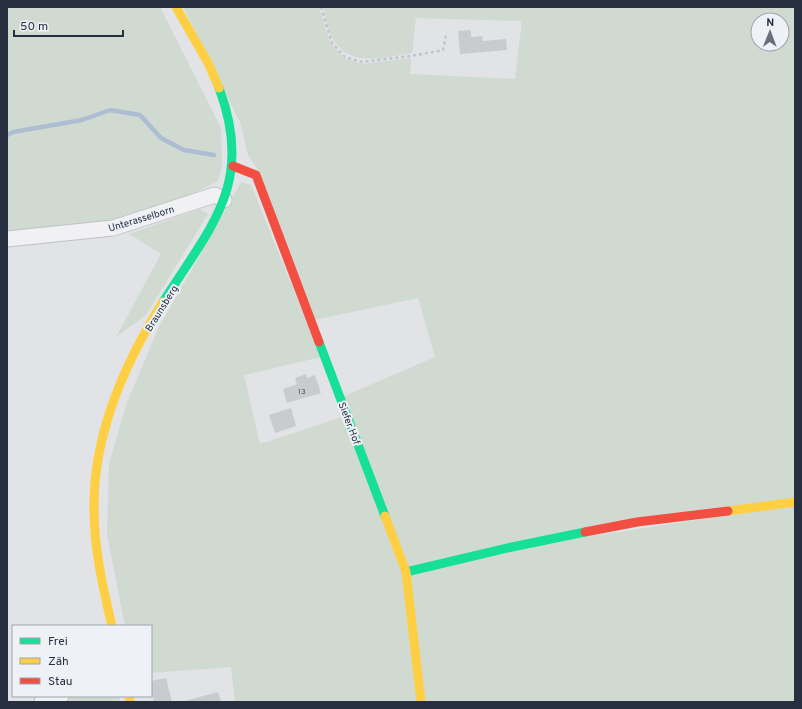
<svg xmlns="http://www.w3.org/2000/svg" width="802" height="709" viewBox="0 0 802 709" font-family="Overpass,sans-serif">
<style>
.green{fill:#d0dad1;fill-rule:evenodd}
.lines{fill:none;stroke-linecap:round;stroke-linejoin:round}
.stream{stroke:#adbed3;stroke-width:4.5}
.building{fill:#c9cbcf}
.street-casing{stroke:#bfc1c5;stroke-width:17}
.path{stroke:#c3c4ca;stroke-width:2.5;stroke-dasharray:3 3;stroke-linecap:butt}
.street{stroke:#f1f1f3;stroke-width:15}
.fast{stroke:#16e098;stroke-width:9}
.slow{stroke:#ffcf43;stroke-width:9}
.jam{stroke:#f24e42;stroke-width:9}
.labels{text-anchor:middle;stroke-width:4;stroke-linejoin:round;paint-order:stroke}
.number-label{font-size:8px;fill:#505765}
.street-label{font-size:10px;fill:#272f41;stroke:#eef1f6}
</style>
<rect width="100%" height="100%" fill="#e1e3e7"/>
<!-- green -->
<path class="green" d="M7,7H160L221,128L222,165L218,181L172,205L109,224L7,235Z
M183,7H319L330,43L344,58L362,64L411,58L410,74L515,79L522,21L416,18L412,53C385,57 353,68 335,42C328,33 326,17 323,7H795V498L407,569L342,397L435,357L418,298L314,320L260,173L248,155L240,122ZM758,20H782V44H758Z
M241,182L251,185L321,357L244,375L260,444L345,416L402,573L417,702H235L231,667L151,673V626H125L107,534L109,464L126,405L158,329Z
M200,209L208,214L146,315L116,337L161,254L129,234Z
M795,505V702H425L410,576L513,548Z
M74,696H119L120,702H53Z"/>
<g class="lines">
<!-- stream -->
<path class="stream" d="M7,135L13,132L82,120L110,110L140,115L161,138L184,150L214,155"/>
</g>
<!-- building -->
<path class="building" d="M471,30V37L482,36L483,41L506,39L507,50L460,54L458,31Z
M306,374L307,378L315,375L321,393L287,403L283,389L297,384L295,378Z
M291,408L296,426L275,433L269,415Z
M166,678L172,702H154L153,696H151V681Z
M218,692L221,701L181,702Z"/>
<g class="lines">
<!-- street casing -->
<g class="street-casing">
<path id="street" d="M7,239L113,228L215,195L224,200
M42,702L61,696"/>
</g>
<!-- path -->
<path class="path" d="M321,7L332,43L345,57L362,62L411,56L443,50L446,35"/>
<!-- street -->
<use href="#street" class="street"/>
<!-- fast -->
<path class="fast" d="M163,302C211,226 255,183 219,88
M319,342L385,516
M406,572L512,547L585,532"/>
<!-- slow -->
<path class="slow" d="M176,7L208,63L219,88
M728,511L795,502
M385,516L406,572L421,702
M112,626C103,588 94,549 94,509C93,435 124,364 163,302
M129,696L130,702"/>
<!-- jam -->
<path class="jam" d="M233,166L256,175L319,342
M585,532L637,522L728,511"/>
</g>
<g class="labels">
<!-- number labels -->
<g class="number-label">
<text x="302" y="394">13</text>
</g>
<!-- street labels -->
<g class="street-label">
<text transform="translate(141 218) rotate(-17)" y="4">Unterasselborn</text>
<text transform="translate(161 308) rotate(-58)" y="4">Braunsberg</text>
<text transform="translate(350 423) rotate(69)" y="4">Siefer Hof</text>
</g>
</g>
<!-- border -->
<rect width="802" height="709" fill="none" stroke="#272f41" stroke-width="16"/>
<!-- legend -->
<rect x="12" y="625" width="140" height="72" fill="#eef1f6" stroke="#9ea3ae"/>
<rect x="20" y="638" width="20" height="6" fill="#16e098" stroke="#9ea3ae"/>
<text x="48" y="645" font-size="12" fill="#272f41">Frei</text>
<rect x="20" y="658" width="20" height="6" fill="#ffcf43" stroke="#9ea3ae"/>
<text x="48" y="665" font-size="12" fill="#272f41">Zäh</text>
<rect x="20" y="678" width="20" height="6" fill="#f24e42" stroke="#9ea3ae"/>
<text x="48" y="685" font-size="12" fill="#272f41">Stau</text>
<!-- north arrow -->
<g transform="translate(770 32) rotate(1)"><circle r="19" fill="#eef1f6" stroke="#9ea3ae"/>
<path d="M0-3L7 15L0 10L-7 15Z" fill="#686e7b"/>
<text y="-6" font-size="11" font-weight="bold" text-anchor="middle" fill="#272f41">N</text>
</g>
<!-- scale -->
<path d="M14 30v6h109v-6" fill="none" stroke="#272f41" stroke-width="2"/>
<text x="20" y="30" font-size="12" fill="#272f41" stroke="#eef1f6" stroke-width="3" paint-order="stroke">50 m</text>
</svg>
